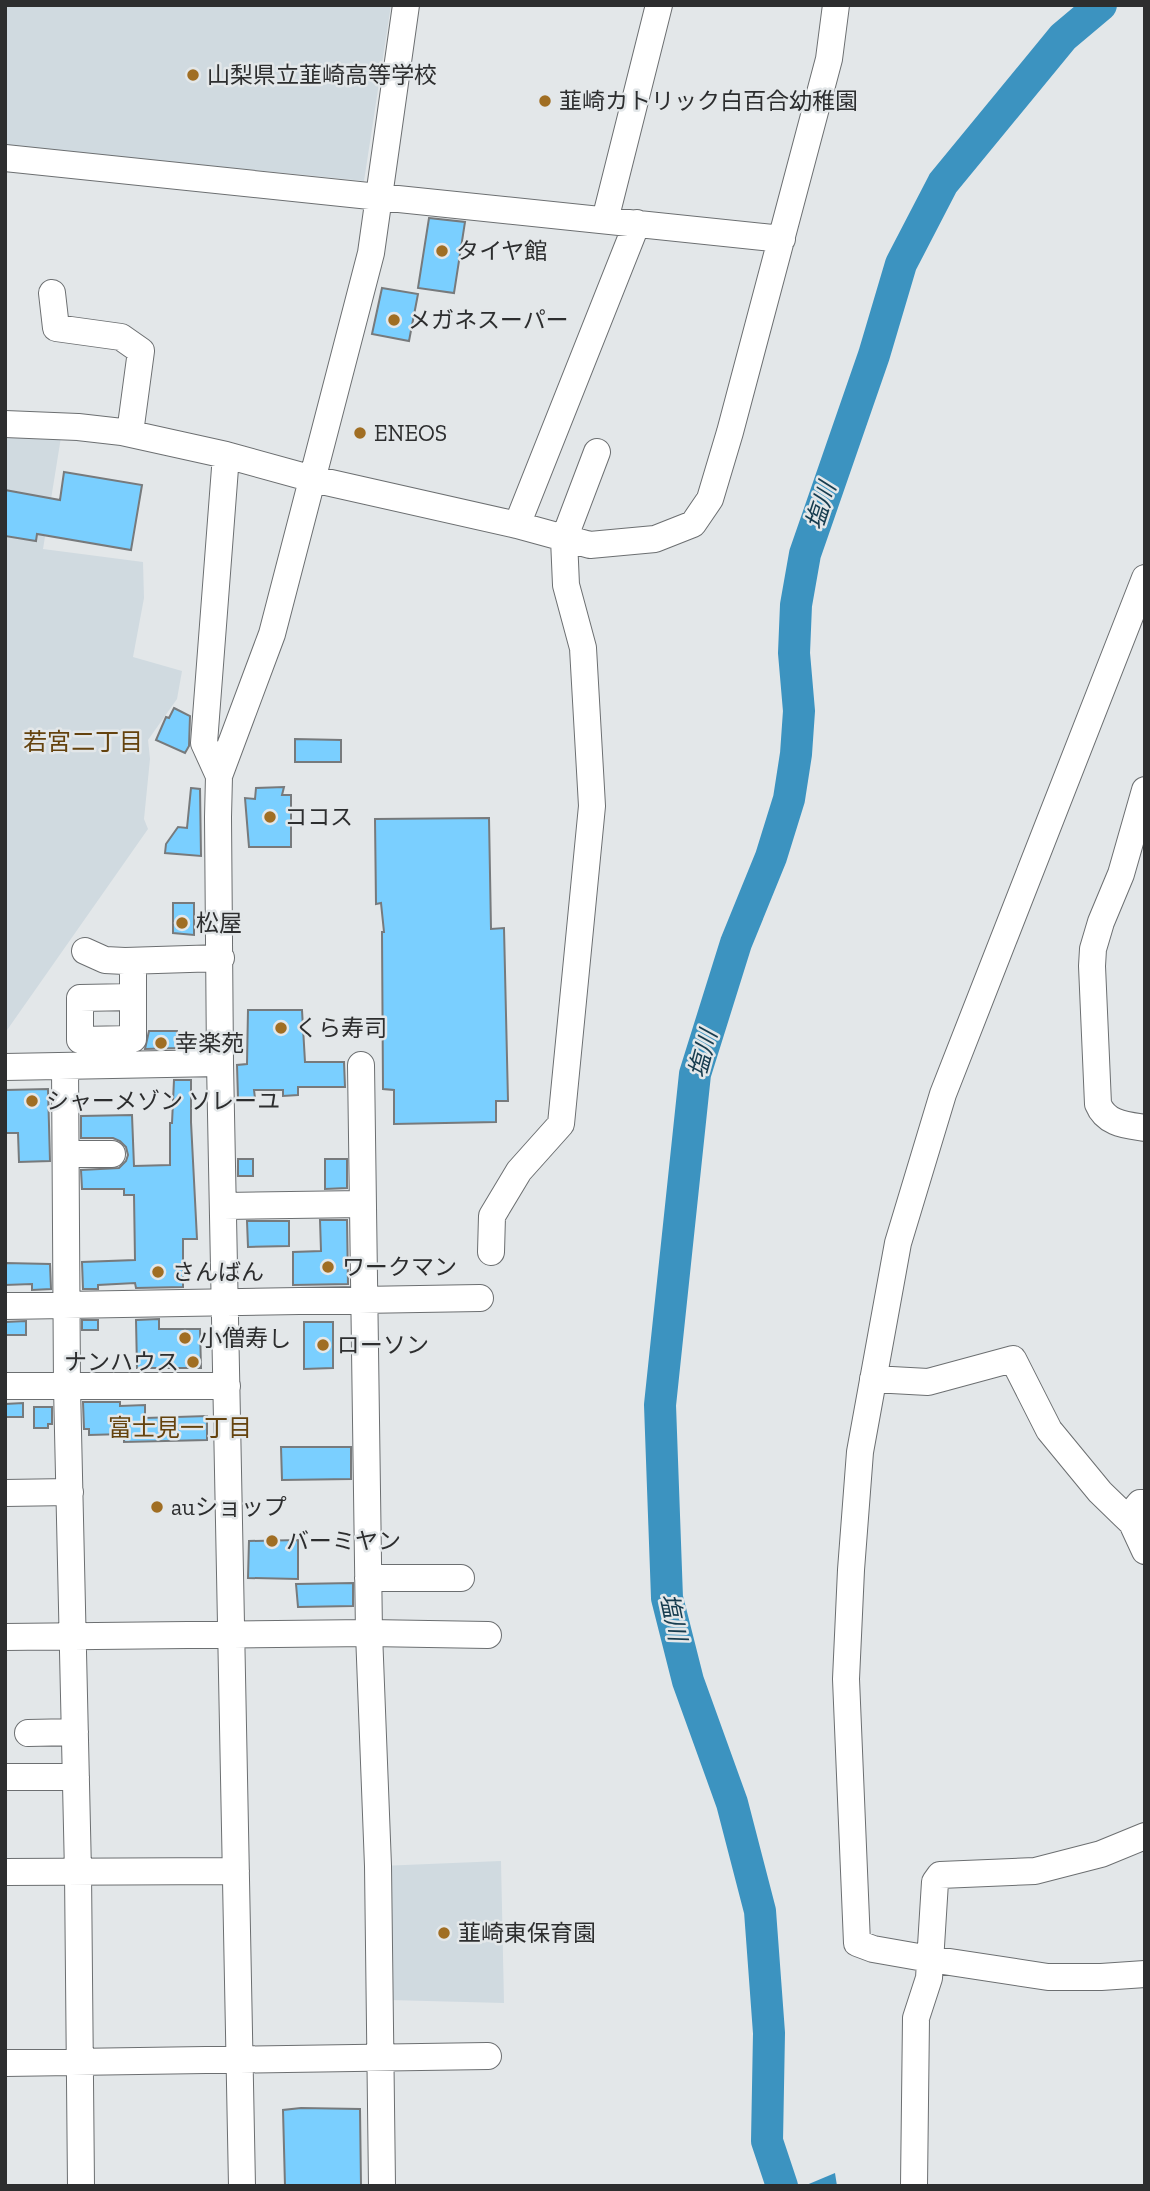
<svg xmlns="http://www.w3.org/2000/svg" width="1150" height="2191" viewBox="0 0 1150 2191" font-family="'Zilla Slab','Noto Sans JP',serif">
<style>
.built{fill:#d0dae0}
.water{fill:#3c93c0}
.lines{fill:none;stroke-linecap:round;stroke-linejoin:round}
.river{stroke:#3c93c0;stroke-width:32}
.building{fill:#7acfff;stroke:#777a7c;stroke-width:2}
.minor-casing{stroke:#6c6f71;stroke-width:28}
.minor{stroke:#fff;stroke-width:26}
.poi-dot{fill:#a06e23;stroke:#e3e7e9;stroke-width:2.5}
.labels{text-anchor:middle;stroke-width:5;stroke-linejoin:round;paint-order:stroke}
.poi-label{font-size:23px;fill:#2d2e2f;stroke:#e3e7e9;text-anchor:start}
.water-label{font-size:24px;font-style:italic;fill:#163c4f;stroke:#e3e7e9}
.neighbourhood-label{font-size:24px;fill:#64420d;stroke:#e3e7e9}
</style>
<rect width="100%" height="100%" fill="#e3e7e9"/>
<!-- built -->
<path class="built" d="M5,5H391L364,181L5,145Z
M5,430L62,431L43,549L143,562L144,598L133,657L182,671L177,699L148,740L150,759L144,819L148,829L5,1033Z
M501,1861L504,2003L389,2000L381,1866Z"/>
<!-- water -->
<path class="water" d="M835,2173L837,2186H804Z"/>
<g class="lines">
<!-- river -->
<path class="river" d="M782,2186L767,2141L769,2033L760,1911L732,1803L688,1681L667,1598L660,1405L695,1074L736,943L771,857L789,799L796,754L799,711L794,653L796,605L805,554L874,355L901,264L943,183L1063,37L1101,5"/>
</g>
<!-- building -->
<path class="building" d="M429,218L465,222L454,293L418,288Z
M382,288L418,294L409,341L372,334Z
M64,472L142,485L131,550L37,534L36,541L5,536V490L60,500Z
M174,708L190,716L189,746L185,753L156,740L166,717L169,718Z
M295,739L341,740V762H295Z
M284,787L282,795H291V847H249L245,798L255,799L256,788Z
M191,788L200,789L201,856L165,853L166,844L178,827L187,828Z
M489,818L491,929L504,928L508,1101H496V1122L394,1124V1090L383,1089L382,932H384L381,903L376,904L375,819Z
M173,903H194V935L173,933Z
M248,1010H302L305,1062H344L345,1087H298V1095L283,1096V1090H254L255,1098H238L237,1065L247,1064Z
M149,1031H177L178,1048L145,1049Z
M174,1080H191V1122L197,1239H183V1287L136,1288L135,1283L98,1285V1289H83L82,1262L135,1260L134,1195H124V1189H82L81,1170L119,1168L126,1161L128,1155L126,1147L120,1141L113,1138H81V1116L132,1115L134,1166L170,1165V1123H172Z
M48,1089L50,1161L19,1162L18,1133H5V1090Z
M238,1159H253V1176H238Z
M325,1159H347V1188L325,1189Z
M320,1220H347L348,1284L293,1285V1252L321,1251Z
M247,1221H289V1246L248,1247Z
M5,1263L50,1264L51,1289L32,1290V1284L5,1285Z
M159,1319V1329H200L201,1368H137L136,1320Z
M82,1320H98V1330H82Z
M26,1321V1335H5V1322Z
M304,1322H333V1368L304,1369Z
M83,1402H120V1406L145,1405V1418L207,1416V1440L124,1442V1434L89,1435V1429H84Z
M23,1403V1417H5V1404Z
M34,1407H52V1424H48V1428H34Z
M281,1447H351V1479L282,1480Z
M298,1540V1579L248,1578L249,1541Z
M353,1583V1606L298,1607L296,1584Z
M301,2108L360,2109L361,2186H285L283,2110Z"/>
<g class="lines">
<!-- minor casing -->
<g class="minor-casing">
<path id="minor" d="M5,158L782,239
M605,220L659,5
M52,293L56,328L121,337L141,351L130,433
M5,424L78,427L122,432L226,455L313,479L517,525L590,545L655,539L693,524L710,499L730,432L829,59L836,5
M517,525L637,223
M1145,578L943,1094L898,1243L860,1452L851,1570L846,1679L857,1943L873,1949L930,1959L1048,1977H1101L1145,1974
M219,776L204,743L226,455
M1145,790L1121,874L1101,922L1093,949L1092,966L1098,1104C1106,1124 1126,1125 1145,1128
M85,951L105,960L125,961L221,958
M133,997L80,998V1040L133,1039V961
M361,1065L369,1633L378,1866L382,2186
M65,1066L67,1387L78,1872L81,2186
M5,1067L220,1063
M66,1154H112
M224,1206L363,1204
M491,1252L492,1216L519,1171L561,1124L592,806L583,648L566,585L564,539L597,452
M5,1306L480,1298
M873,1379L928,1382L1013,1359L1049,1430L1100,1492L1132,1523L1145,1551
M5,1386H227
M5,1493L70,1492
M1132,1523L1135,1509L1140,1503H1145
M368,1578H461
M5,1637L369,1633L488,1635
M28,1733L75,1732
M5,1777H76
M5,1872L236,1871
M5,2063L488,2056
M242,2186L220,1063L218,817L219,776L272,634L371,253L406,5
M914,2186L916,2018L929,1978L935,1882L940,1875L1035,1871L1101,1854L1145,1836"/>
</g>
<!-- minor -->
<use href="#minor" class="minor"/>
</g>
<!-- markers -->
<g class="poi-dot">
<circle cx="193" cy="75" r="7"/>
<circle cx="545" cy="101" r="7"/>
<circle cx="442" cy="251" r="7"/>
<circle cx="394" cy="320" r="7"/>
<circle cx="360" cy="433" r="7"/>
<circle cx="270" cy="817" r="7"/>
<circle cx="182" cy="923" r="7"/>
<circle cx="281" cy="1028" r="7"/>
<circle cx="161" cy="1043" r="7"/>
<circle cx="32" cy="1101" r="7"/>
<circle cx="328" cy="1267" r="7"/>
<circle cx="158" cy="1272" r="7"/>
<circle cx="185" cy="1338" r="7"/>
<circle cx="323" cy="1345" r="7"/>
<circle cx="193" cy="1362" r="7"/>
<circle cx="157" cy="1507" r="7"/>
<circle cx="272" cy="1541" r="7"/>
<circle cx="444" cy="1933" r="7"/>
</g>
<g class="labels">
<!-- poi labels -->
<g class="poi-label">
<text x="207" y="83">山梨県立韮崎高等学校</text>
<text x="559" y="109">韮崎カトリック白百合幼稚園</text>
<text x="456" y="259">タイヤ館</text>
<text x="408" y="328">メガネスーパー</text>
<text x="374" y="441">ENEOS</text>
<text x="284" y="825">ココス</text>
<text x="196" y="931">松屋</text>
<text x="295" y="1036">くら寿司</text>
<text x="175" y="1051">幸楽苑</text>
<text x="46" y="1109">シャーメゾン ソレーユ</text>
<text x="342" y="1275">ワークマン</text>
<text x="172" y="1280">さんばん</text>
<text x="199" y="1346">小僧寿し</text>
<text x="337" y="1353">ローソン</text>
<text x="179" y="1370" text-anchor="end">ナンハウス</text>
<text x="171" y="1515">auショップ</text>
<text x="286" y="1549">バーミヤン</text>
<text x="458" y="1941">韮崎東保育園</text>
</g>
<!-- water labels -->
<g class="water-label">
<text transform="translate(821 506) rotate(-72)" y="8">塩川</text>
<text transform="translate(703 1054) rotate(-75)" y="8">塩川</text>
<text transform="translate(673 1617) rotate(78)" y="8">塩川</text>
</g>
<!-- neighbourhood labels -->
<g class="neighbourhood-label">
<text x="83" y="750">若宮二丁目</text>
<text x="180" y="1436">富士見一丁目</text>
</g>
</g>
<!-- border -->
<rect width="1150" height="2191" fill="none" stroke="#2d2e2f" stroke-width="14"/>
</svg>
